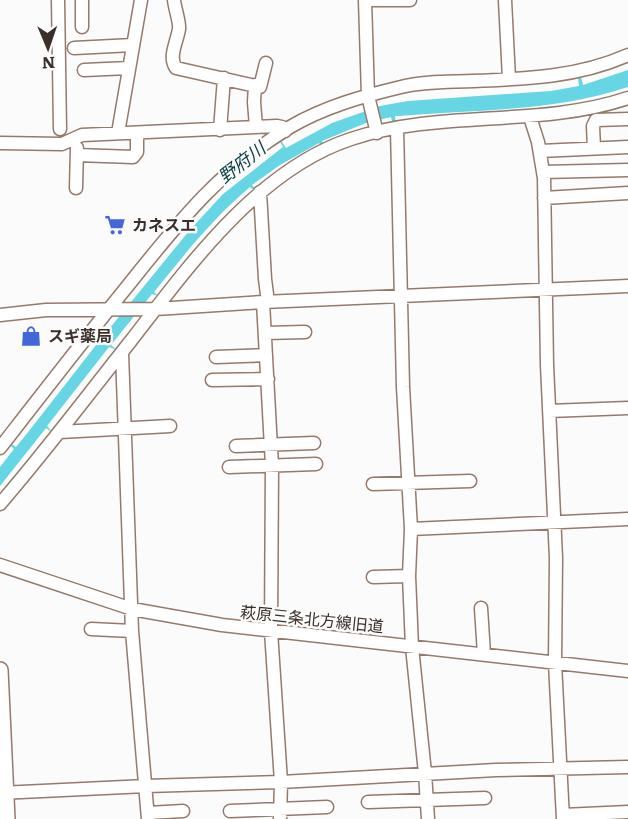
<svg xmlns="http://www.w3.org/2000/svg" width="628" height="819" viewBox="0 0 628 819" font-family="Literata,'Noto Sans JP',serif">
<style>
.water{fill:#66d5e4}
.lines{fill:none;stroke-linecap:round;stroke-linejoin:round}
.minor-casing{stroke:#957a6a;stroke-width:15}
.major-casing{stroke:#957a6a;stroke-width:18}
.minor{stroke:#fff;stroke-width:12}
.major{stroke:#fff;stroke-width:15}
.labels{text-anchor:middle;stroke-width:5;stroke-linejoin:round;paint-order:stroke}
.poi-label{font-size:16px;font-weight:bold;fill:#3b3029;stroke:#fbfbfb;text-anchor:start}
.street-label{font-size:16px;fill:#3b3029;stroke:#fbfbfb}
.water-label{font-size:18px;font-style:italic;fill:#073d43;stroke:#fbfbfb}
</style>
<rect width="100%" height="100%" fill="#fbfbfb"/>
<!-- water -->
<path class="water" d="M628,70V87C554,112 476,109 399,116H395L396,125L393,126L391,117L366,123L322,141L325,147L322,149L319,143L280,165L252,185L256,190L254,191L250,187C213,218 184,255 154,292L158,296L152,294L111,345L117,350L109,347L47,426L53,433L46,428L0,486V467L14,449L9,444L10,443L16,447L29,431L107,331L102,326L103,324L109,329L189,231L223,194L283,147L279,140L280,139L286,148L332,123L380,106L408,101L551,91L579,86L578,78L581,77L583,85Z"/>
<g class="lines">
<!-- minor casing -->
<g class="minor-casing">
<path id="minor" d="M58,0L60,129
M174,0C175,9 180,23 179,29C177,42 168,57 176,68L260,87L266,63
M365,0L368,96L377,133
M369,0H410
M505,0L509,79
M82,27V0
M74,48L133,45
M84,70L129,68
M255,85L254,102L256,127
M530,117L538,142L544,178L547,365L556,558L555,663L563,819
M397,128L403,387L411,529L409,576L412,647L425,773L428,819
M220,130L224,78
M118,133L141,0
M0,143L62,144L82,135L277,126L282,127L285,131
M594,148L593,126L596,120L628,119
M540,151L628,147
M77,155L133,157L137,152V133
M543,172L628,170
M76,188L77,148
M260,192L265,279L268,302
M544,198L628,193
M263,302L272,466L271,631L281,782L280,819
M0,315L46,310L156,309L263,302L628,286
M265,333L305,332
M122,353L132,631L148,819
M216,357L266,355
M212,380L268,379
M549,411L628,408
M60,432L170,426
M236,446L314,443
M0,448C42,394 83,341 126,288C178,223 218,171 290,127C324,107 363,96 401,87C424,81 449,82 473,81C526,79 579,77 628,55
M229,467L316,464
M373,484L470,481
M0,504C45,452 87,396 130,342C188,267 257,170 351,139C441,109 538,128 628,98
M411,529L628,519
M0,565L132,609L222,625L628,671
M373,577L409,576
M481,608L484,654
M91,629L132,631
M0,793L146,786L281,782L496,770L628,767
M368,802L485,798
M230,811L327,807
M148,813L183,811
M563,815L628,812"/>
</g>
<!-- major casing -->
<g class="major-casing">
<path id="major" d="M0,670L7,819"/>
</g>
<!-- minor -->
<use href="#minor" class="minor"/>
<!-- major -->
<use href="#major" class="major"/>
</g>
<!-- icons -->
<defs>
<g id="supermarket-bare" transform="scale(1.62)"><path d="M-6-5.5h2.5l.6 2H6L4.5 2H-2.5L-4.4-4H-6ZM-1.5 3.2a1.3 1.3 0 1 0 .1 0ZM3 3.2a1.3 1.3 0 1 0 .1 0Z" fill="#4267d9" stroke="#fbfbfb" stroke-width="2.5" paint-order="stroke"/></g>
<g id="shop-bare" transform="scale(1.62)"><path d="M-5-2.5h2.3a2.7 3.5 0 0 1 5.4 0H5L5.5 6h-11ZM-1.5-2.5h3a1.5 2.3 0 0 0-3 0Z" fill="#4267d9" stroke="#fbfbfb" stroke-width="2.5" paint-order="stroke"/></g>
</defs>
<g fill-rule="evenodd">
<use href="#supermarket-bare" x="115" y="225"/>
<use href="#shop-bare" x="31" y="336"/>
</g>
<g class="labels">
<!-- poi labels -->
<g class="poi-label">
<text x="132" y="231">カネスエ</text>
<text x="48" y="342">スギ薬局</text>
</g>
<!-- street labels -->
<g class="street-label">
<text transform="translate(312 619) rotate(6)" y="6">萩原三条北方線旧道</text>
</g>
<!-- water labels -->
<g class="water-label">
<text transform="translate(242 163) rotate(-38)" y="6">野府川</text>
</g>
</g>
<!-- north arrow -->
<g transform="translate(48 48) rotate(178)" stroke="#fbfbfb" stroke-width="4.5" paint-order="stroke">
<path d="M0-4.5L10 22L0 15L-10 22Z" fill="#3b3029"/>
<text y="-9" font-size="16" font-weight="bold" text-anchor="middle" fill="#3b3029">N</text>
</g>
</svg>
